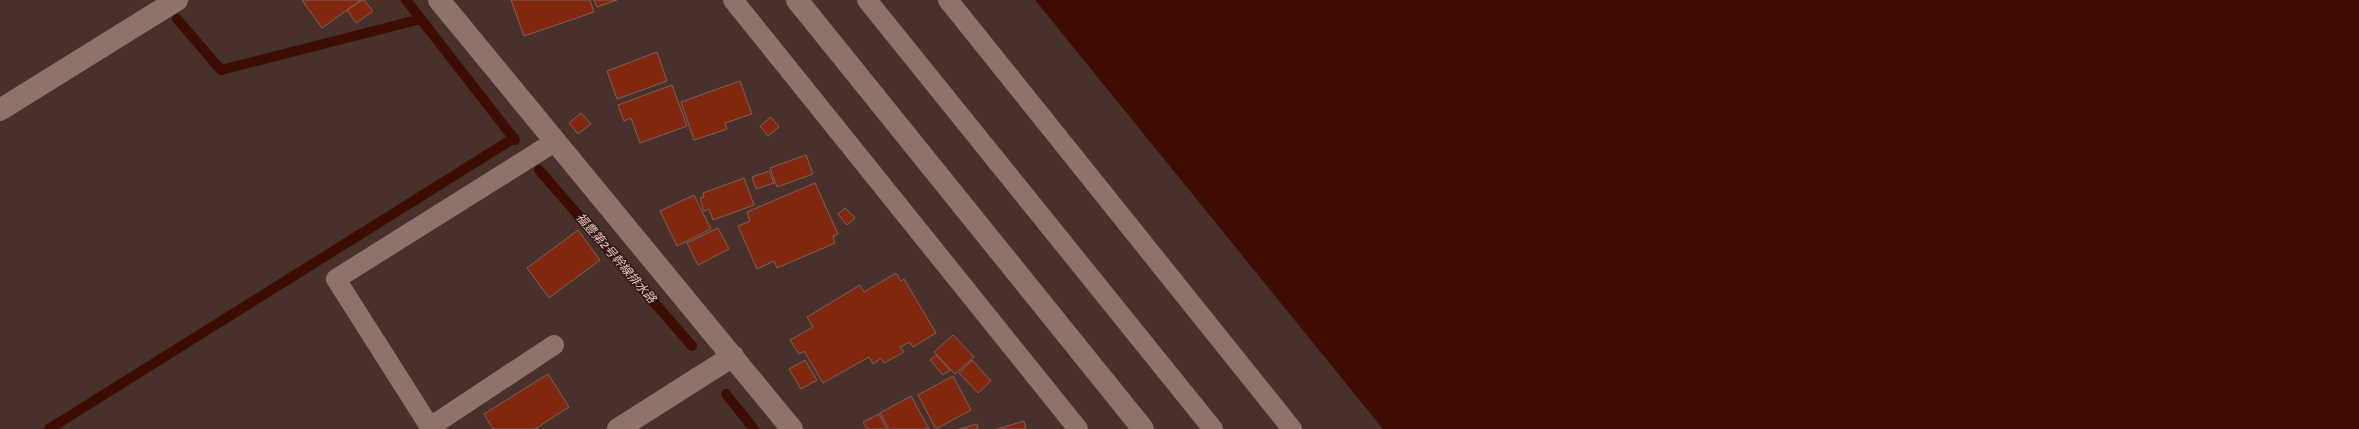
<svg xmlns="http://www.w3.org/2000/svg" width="2359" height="429" viewBox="0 0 2359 429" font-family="Signika,'Noto Sans JP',sans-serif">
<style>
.water{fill:#3d0d03}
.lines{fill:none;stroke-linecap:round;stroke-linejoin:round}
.stream{stroke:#3d0d03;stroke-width:10}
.building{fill:#81270e;stroke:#7b615a}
.lane{stroke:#8e736c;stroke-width:20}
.street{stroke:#8e736c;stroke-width:22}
.secondary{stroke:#8e736c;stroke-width:22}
.labels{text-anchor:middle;stroke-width:3;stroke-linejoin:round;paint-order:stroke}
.water-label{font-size:12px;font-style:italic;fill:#f5c1b3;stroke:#271c19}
</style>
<rect width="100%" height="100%" fill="#48312a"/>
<!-- water -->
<path class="water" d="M1035,0H2359V429H1383Z"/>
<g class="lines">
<!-- stream -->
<path class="stream" d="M406,0L515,140
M177,19L221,70L421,19
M539,170L692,346
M726,394L754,429
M49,429L514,138"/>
</g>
<!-- building -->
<path class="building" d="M302,0H361L322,28Z
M362,0H364L373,11L356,23L347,10Z
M511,0H590L594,12L524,36Z
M594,0H617L597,7Z
M657,52L667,81L617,99L607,71Z
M740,81L752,114L725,123L727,129L694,140L681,102Z
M672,85L687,126L640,143L631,118L624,121L618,105Z
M581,113L591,124L578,134L569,123Z
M771,117L779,127L768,136L760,126Z
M806,155L813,174L777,187L770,168Z
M769,171L774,183L756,189L752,177Z
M744,178L754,205L713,220L709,209L704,211L700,198L704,197L703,193Z
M815,183L838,234L833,236L835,243L777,268L774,261L757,269L738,226L750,221L747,212Z
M694,195L711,229L677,246L660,211Z
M845,208L855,218L847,225L838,214Z
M718,228L729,249L698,265L687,243Z
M578,230L600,260L549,298L527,268Z
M896,273L901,281L904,279L936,333L913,347L910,342L900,347L904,352L884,363L881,358L873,364L869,357L823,383L804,351L799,354L790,340L813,327L807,317L860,285L864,292Z
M953,335L974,357L955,374L934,352Z
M936,355L950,370L943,375L930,360Z
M805,360L817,380L801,389L789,369Z
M972,360L991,381L978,393L959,373Z
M548,374L569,407L535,429H493L484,414Z
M953,376L971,410L936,429L918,395Z
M911,396L929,429H889L880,413Z
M879,414L887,429H867L863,422Z
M1024,421L1026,429H997Z
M977,424L978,429H959Z"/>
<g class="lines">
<!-- lane -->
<path class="lane" d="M733,0L1078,429
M867,0L1213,429
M948,0L1292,429
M554,345L430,427L336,279L556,141"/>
<!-- street -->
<path class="street" d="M439,0L792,429
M0,110L177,0
M618,429L733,356"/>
<!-- secondary -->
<path class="secondary" d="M797,0L1143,429"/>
</g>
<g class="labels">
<!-- water labels -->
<g class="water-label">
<text transform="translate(616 258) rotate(49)" y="4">福豊第2号幹線排水路</text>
</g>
</g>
</svg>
